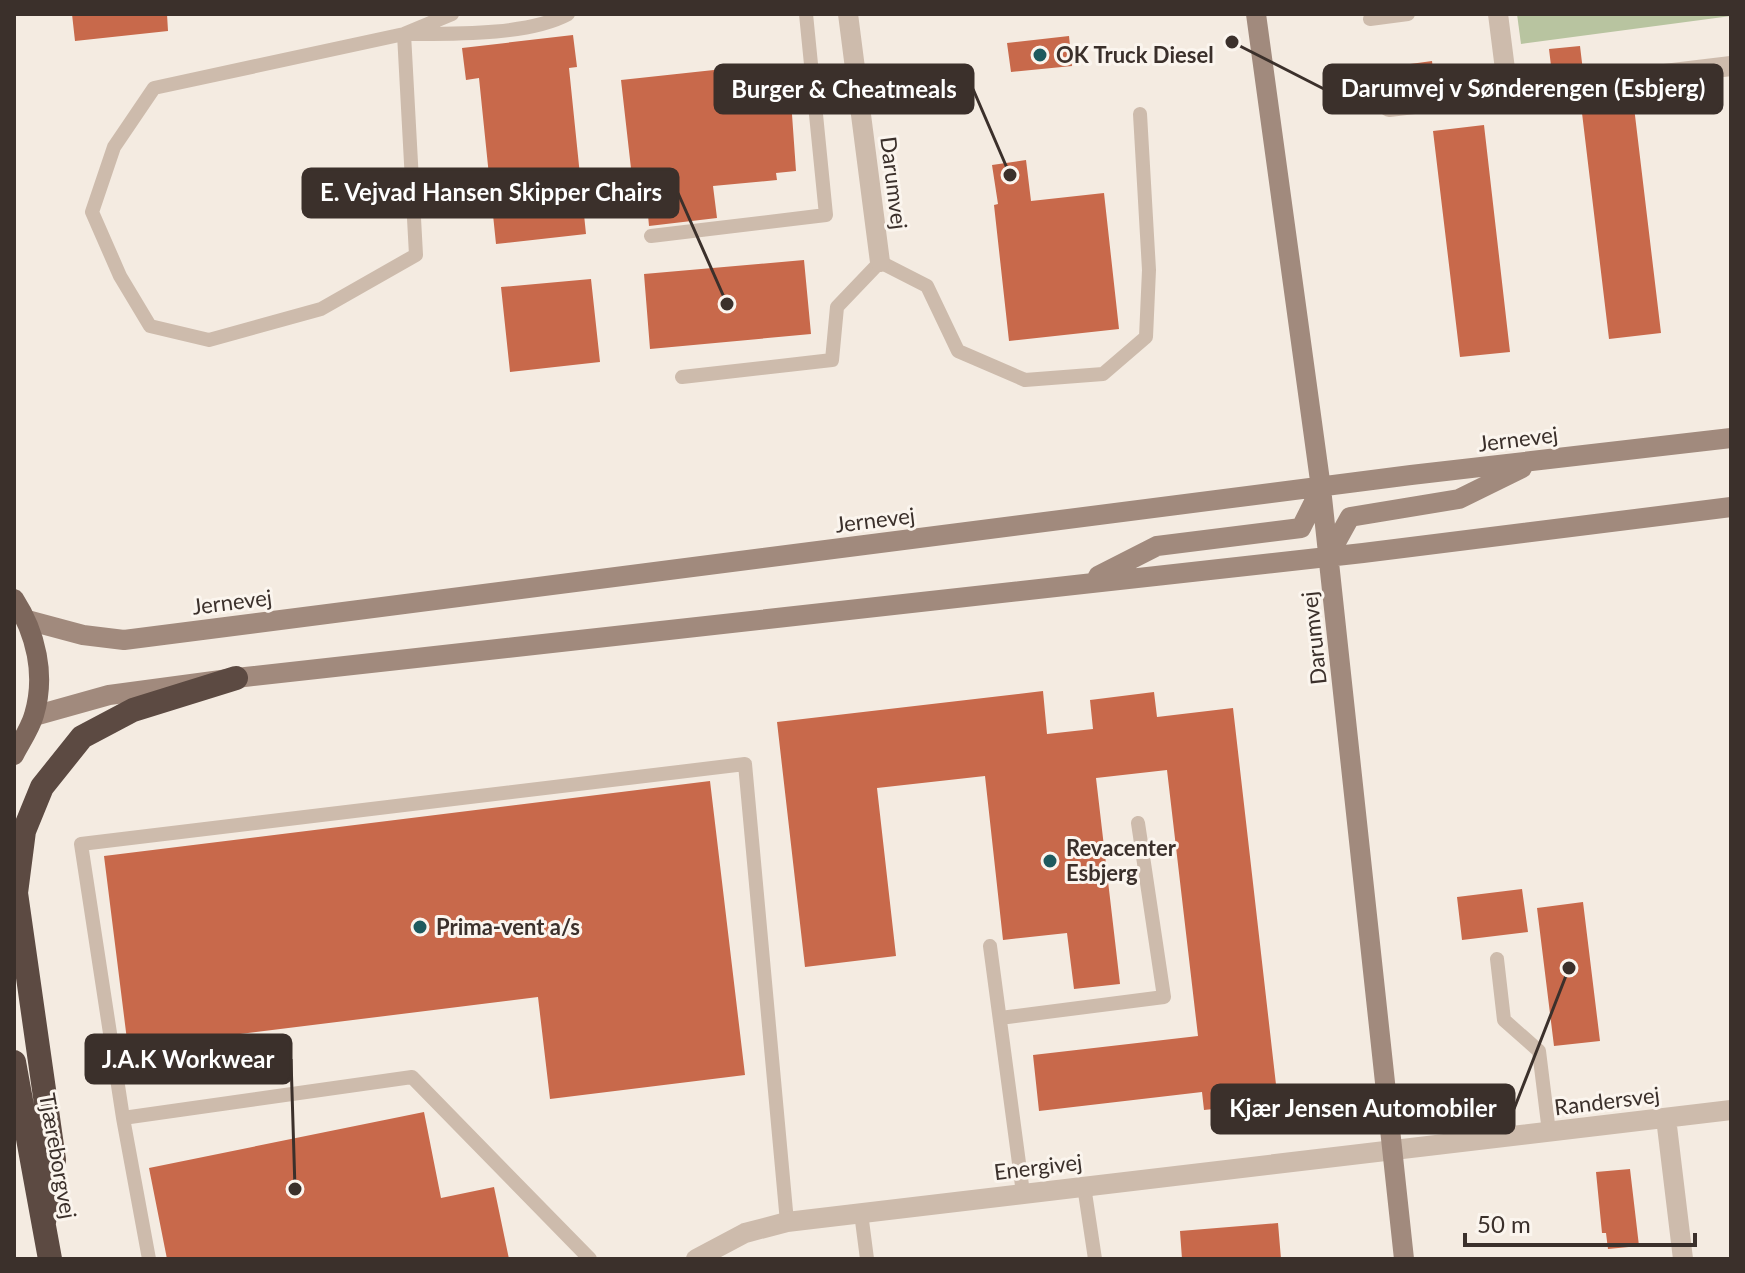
<svg xmlns="http://www.w3.org/2000/svg" width="1745" height="1273" viewBox="0 0 1745 1273" font-family="Lato,sans-serif">
<style>
.green{fill:#b8c4a0}
.building{fill:#c8694b}
.lines{fill:none;stroke-linecap:round;stroke-linejoin:round}
.lane{stroke:#cdbbac;stroke-width:14}
.street{stroke:#cdbbac;stroke-width:20}
.secondary{stroke:#a18a7d;stroke-width:20}
.primary{stroke:#7d675c;stroke-width:20}
.highway{stroke:#5c4a42;stroke-width:24}
.poi-dot{fill:#1f5a5e;stroke:#fbf5ee;stroke-width:3}
.labels{text-anchor:middle;stroke-width:6;stroke-linejoin:round;paint-order:stroke}
.poi-label{font-size:22px;font-weight:bold;fill:#3b302b;stroke:#fbf5ee;text-anchor:start}
.street-label{font-size:22px;fill:#3b302b;stroke:#fbf5ee}
.leader{fill:none;stroke:#3b302b;stroke-width:3}
.callout-dot{fill:#3b302b;stroke:#fbf5ee;stroke-width:3}
.callout{fill:#3b302b;stroke:#3b302b;stroke-width:3}
.callout-label{font-size:24px;text-anchor:middle;font-weight:bold;fill:#fff}
</style>
<rect width="100%" height="100%" fill="#f4ebe1"/>
<!-- green -->
<path class="green" d="M1517,14H1731V16L1521,44Z"/>
<!-- building -->
<path class="building" d="M72,14H167L168,31L75,41Z
M573,35L577,67L569,68L586,234L496,244L479,78L466,80L462,48Z
M1069,36L1072,66L1011,72L1007,43Z
M1580,46L1583,71L1552,74L1549,49Z
M1432,61L1435,87L1377,95L1374,69Z
M751,66L752,76L789,72L796,171L776,173L777,180L713,186L717,218L649,226L646,193L634,195L621,80Z
M1634,107L1661,333L1609,339L1582,113Z
M1484,125L1510,352L1460,357L1433,131Z
M1026,160L1031,201L1104,193L1119,329L1009,341L994,205L998,204L992,165Z
M804,260L811,334L650,349L644,274Z
M591,279L600,362L510,372L501,287Z
M1043,691L1047,734L1093,729L1090,700L1154,692L1157,717L1233,708L1278,1102L1204,1110L1202,1092L1039,1111L1033,1055L1198,1036L1167,770L1096,778L1120,984L1074,989L1067,933L1003,940L985,776L877,788L896,956L805,967L777,722Z
M710,781L745,1075L550,1099L538,997L128,1048L104,856Z
M1522,889L1528,932L1462,940L1457,897Z
M1583,902L1600,1041L1554,1046L1537,908Z
M424,1112L441,1198L494,1187L509,1259H167L149,1168Z
M1630,1169L1639,1246L1608,1249L1606,1233H1602L1596,1172Z
M1278,1223L1281,1259H1182L1180,1231Z"/>
<g class="lines">
<!-- lane -->
<path class="lane" d="M1370,19L1408,14
M404,34L416,255L321,309L209,340L150,326L120,276L92,212L114,147L154,88L404,34L452,14
M412,34C457,34 529,35 568,14
M651,236L826,215L806,14
M682,377L832,360L837,307L880,262L927,286L958,351L1025,380L1103,374L1146,337L1149,270L1140,114
M990,946L1023,1193
M1497,959L1504,1020L1539,1051L1549,1132
M1000,1018L1164,997L1138,823
M123,1118L149,1259
M1084,1186L1095,1259
M861,1213L867,1259
M590,1259L412,1077L123,1118L81,844L745,764L787,1222"/>
<!-- street -->
<path class="street" d="M848,14L880,262
M1498,14L1508,93
M1389,107L1731,66
M1666,1118L1683,1259
M696,1259L745,1233L787,1222L1731,1110"/>
<!-- secondary -->
<path class="secondary" d="M1256,14L1321,488L1404,1259
M1329,555L1350,517L1459,499L1522,468
M1098,576L1157,546L1301,528L1321,488
M27,620L83,635L124,640L1411,475L1731,438
M34,716L109,695L236,678L1363,553L1731,507"/>
<!-- primary -->
<path class="primary" d="M14,599C36,633 46,675 34,715C30,729 20,743 14,755"/>
<!-- highway -->
<path class="highway" d="M14,1062L50,1259
M44,1222L54,1160L16,893L24,831L42,787L82,737L133,710L236,678"/>
</g>
<!-- markers -->
<g class="poi-dot">
<circle cx="1040" cy="55" r="8"/>
<circle cx="1050" cy="861" r="8"/>
<circle cx="420" cy="927" r="8"/>
</g>
<g class="labels">
<!-- poi labels -->
<g class="poi-label">
<text x="1056" y="63">OK Truck Diesel</text>
<text x="1066" y="856">Revacenter<tspan x="1066" dy="25">Esbjerg</tspan></text>
<text x="436" y="935">Prima-vent a/s</text>
</g>
<!-- street labels -->
<g class="street-label">
<text transform="translate(894 183) rotate(83)" y="8">Darumvej</text>
<text transform="translate(1518 439) rotate(-7)" y="8">Jernevej</text>
<text transform="translate(875 520) rotate(-7)" y="8">Jernevej</text>
<text transform="translate(232 602) rotate(-7)" y="8">Jernevej</text>
<text transform="translate(1314 638) rotate(-96)" y="8">Darumvej</text>
<text transform="translate(1607 1101) rotate(-7)" y="8">Randersvej</text>
<text transform="translate(58 1156) rotate(80)" y="8">Tjæreborgvej</text>
<text transform="translate(1038 1167) rotate(-7)" y="8">Energivej</text>
</g>
</g>
<!-- callouts -->
<path class="leader" d="M1232 42L1324 89M1010 175L973 89M727 304L678 193M295 1189L291 1059M1569 968L1514 1109"/>
<g class="callout-dot">
<circle cx="1232" cy="42" r="8"/>
<circle cx="1010" cy="175" r="8"/>
<circle cx="727" cy="304" r="8"/>
<circle cx="295" cy="1189" r="8"/>
<circle cx="1569" cy="968" r="8"/>
</g>
<g class="callout">
<rect x="1324" y="65" width="398" height="48" rx="8"/>
<rect x="715" y="65" width="258" height="48" rx="8"/>
<rect x="303" y="169" width="375" height="48" rx="8"/>
<rect x="86" y="1035" width="205" height="48" rx="8"/>
<rect x="1212" y="1085" width="302" height="48" rx="8"/>
</g>
<g class="callout-label">
<text x="1523" y="97">Darumvej v Sønderengen (Esbjerg)</text>
<text x="844" y="98">Burger &amp; Cheatmeals</text>
<text x="491" y="201">E. Vejvad Hansen Skipper Chairs</text>
<text x="188" y="1068">J.A.K Workwear</text>
<text x="1363" y="1117">Kjær Jensen Automobiler</text>
</g>
<!-- border -->
<rect width="1745" height="1273" fill="none" stroke="#3b302b" stroke-width="32"/>
<!-- scale -->
<path d="M1465 1233v12h230v-12" fill="none" stroke="#3b302b" stroke-width="4"/>
<text x="1477" y="1233" font-size="24" fill="#3b302b" stroke="#fbf5ee" stroke-width="6" paint-order="stroke">50 m</text>
</svg>
